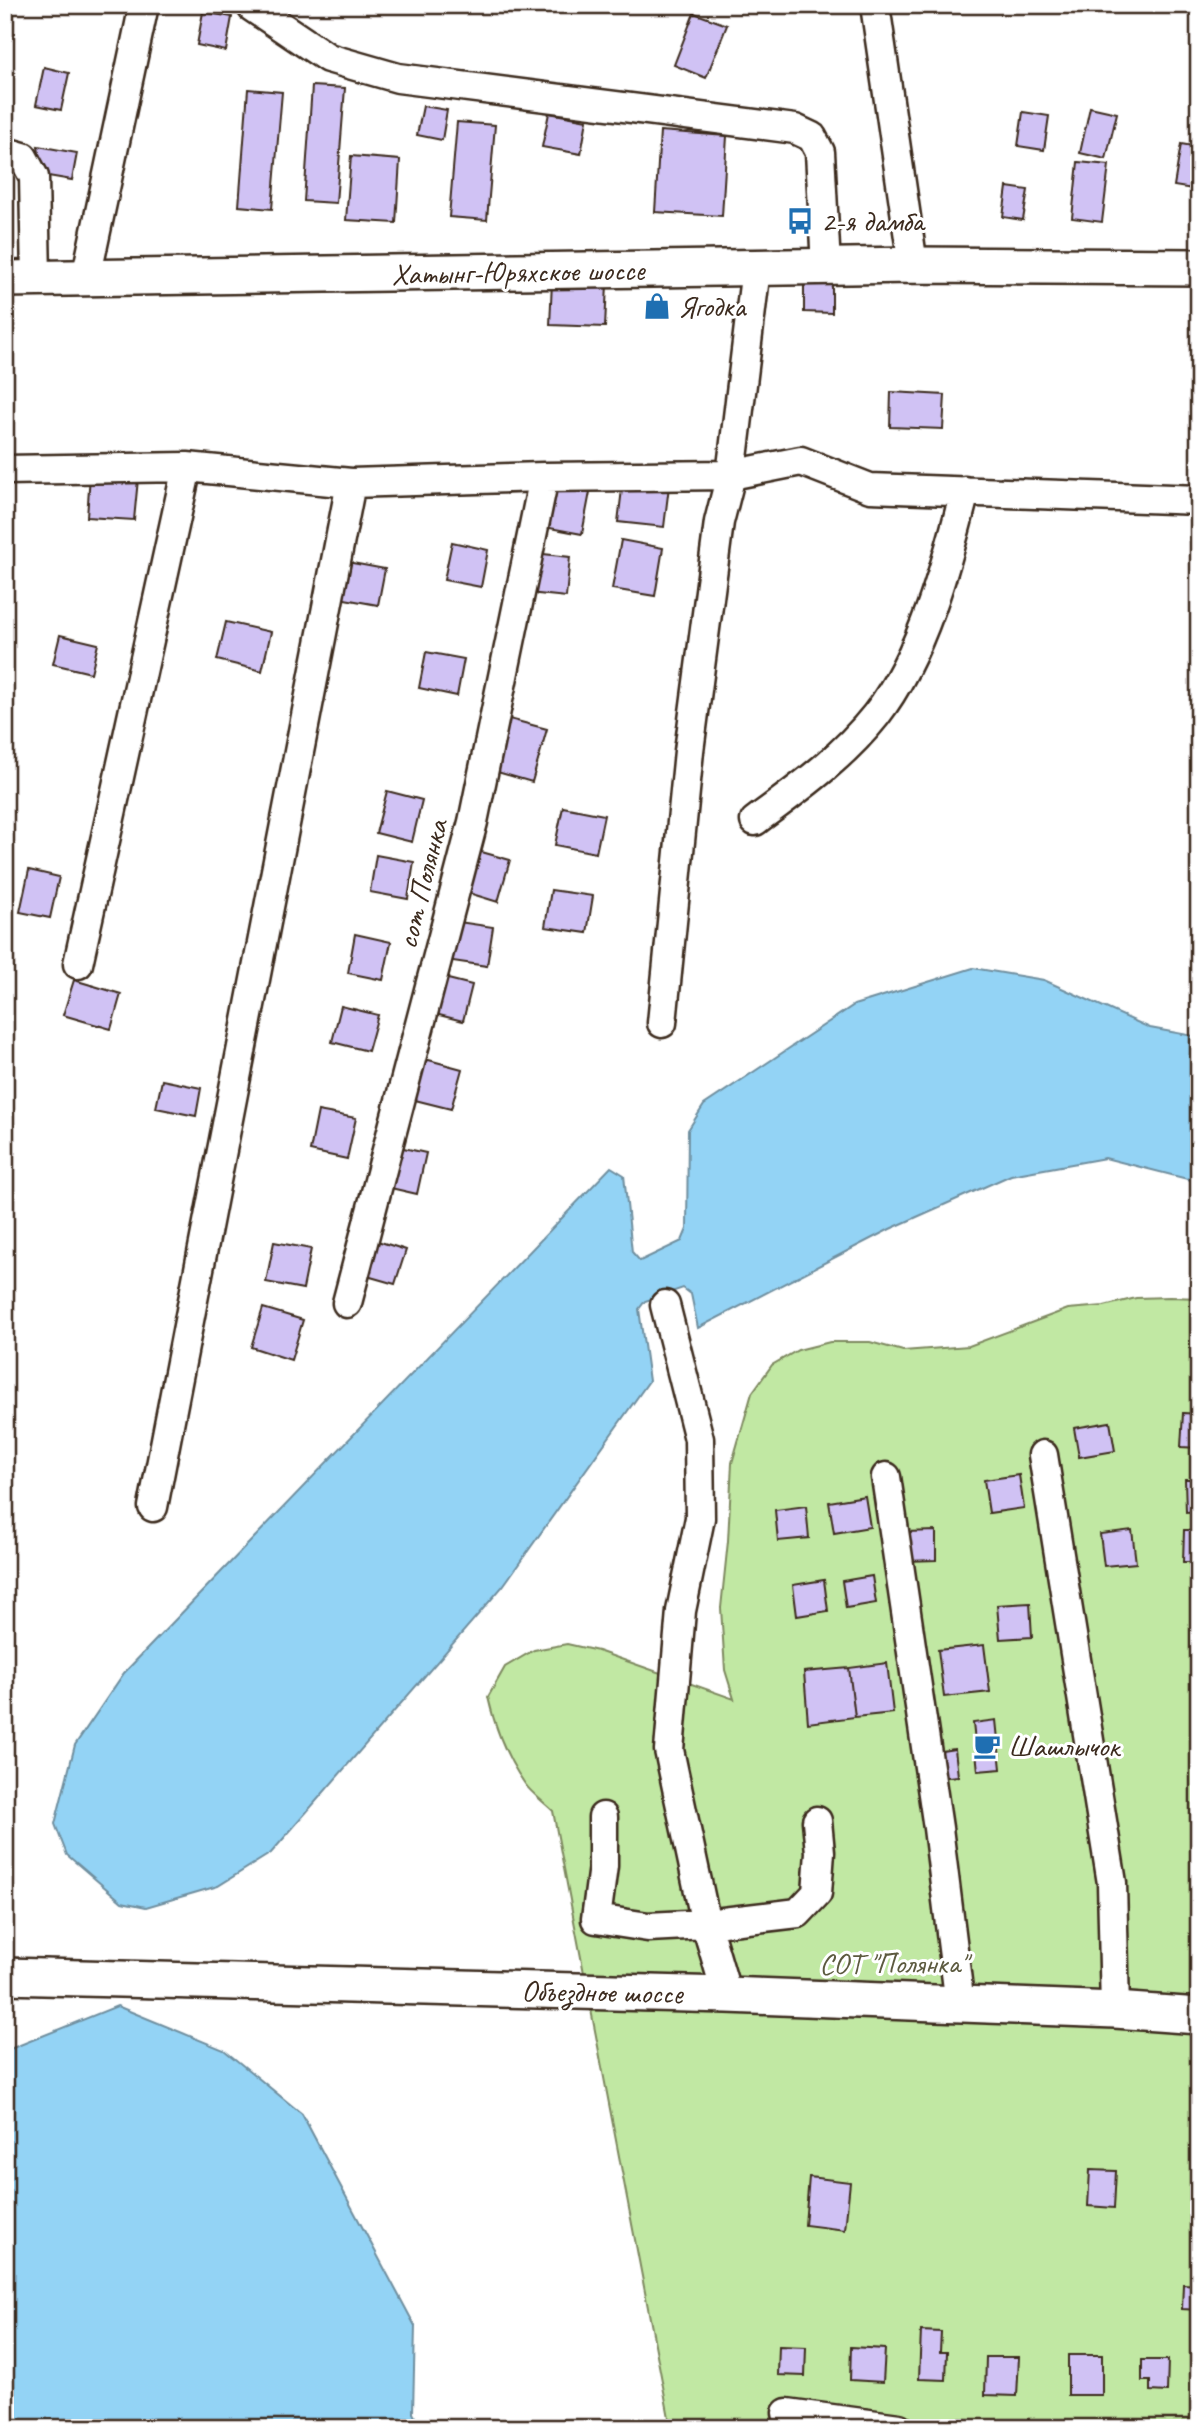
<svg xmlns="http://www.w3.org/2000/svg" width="1204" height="2433" viewBox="0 0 1204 2433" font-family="Caveat,sans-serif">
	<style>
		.green { fill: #c1e8a3; stroke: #7e8960; stroke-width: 2 }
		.water { fill: #93d3f5; stroke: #708f9f; stroke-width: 2 }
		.building { fill: #d0c2f4; stroke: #3b2a1e; stroke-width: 2 }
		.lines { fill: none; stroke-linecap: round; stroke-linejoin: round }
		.minor-casing { stroke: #3b2a1e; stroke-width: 33 }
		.major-casing { stroke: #3b2a1e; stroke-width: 40 }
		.minor { stroke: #fff; stroke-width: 28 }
		.major { stroke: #fff; stroke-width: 35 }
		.labels { text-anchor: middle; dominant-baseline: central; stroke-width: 6; stroke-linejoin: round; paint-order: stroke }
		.poi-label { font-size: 30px; fill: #3b2a1e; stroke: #fff; text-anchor: start }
		.street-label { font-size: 30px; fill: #3b2a1e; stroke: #fff }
		.park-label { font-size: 30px; fill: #5c5a3f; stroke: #fff }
	</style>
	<rect width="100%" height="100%" fill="#fff"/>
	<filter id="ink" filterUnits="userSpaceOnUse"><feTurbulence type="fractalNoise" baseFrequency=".0143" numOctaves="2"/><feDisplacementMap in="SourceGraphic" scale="14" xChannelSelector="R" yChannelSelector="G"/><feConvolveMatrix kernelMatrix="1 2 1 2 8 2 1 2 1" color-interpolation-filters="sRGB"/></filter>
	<g filter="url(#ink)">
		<path class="green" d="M 1170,1297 L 1199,1298 L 1199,2428 L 671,2428 L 553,1811 C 544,1802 532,1794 525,1784 C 506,1757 495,1728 488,1697 L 505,1667 L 534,1650 L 567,1644 L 598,1651 L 734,1699 L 725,1670 L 721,1608 L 728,1541 L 732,1463 L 752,1393 L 772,1365 L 798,1350 L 830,1342 L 870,1342 L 903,1351 L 969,1346 L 1068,1309 L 1104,1306 L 1136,1298 Z"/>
		<path class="water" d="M 973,968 L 1044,980 L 1150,1028 L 1199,1037 L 1199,1182 L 1105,1158 L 1011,1175 L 890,1229 L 698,1328 L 691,1294 L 683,1288 L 645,1301 L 639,1309 L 649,1381 L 503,1586 L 271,1853 L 218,1886 L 146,1907 L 122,1902 L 67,1855 L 55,1824 L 75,1745 L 124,1673 L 611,1167 L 624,1175 L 632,1252 L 640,1261 L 682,1241 L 687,1229 L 688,1130 L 704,1105 L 854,1005 Z
			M 117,2006 L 224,2050 L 302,2114 L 415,2326 L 413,2413 L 421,2428 L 5,2428 L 5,2051 Z"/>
		<path class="building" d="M 203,12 L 232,17 L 226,51 L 197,45 Z
			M 694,13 L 727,25 L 706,78 L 674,65 Z
			M 44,67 L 69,73 L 61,110 L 36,105 Z
			M 312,86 L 345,88 L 336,203 L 304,201 Z
			M 248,89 L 282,92 L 272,209 L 239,206 Z
			M 423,106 L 447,110 L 442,140 L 417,135 Z
			M 1090,107 L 1117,113 L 1106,159 L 1080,153 Z
			M 1023,112 L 1049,116 L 1044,150 L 1018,146 Z
			M 549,113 L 587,120 L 581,154 L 542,147 Z
			M 457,122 L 495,125 L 487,220 L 449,217 Z
			M 660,131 L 727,136 L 722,216 L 655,212 Z
			M 1181,144 L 1199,147 L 1199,190 L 1174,186 Z
			M 38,146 L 77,153 L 72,180 L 42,175 Z
			M 351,156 L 400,160 L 396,223 L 346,220 Z
			M 1078,162 L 1109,165 L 1102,222 L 1072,218 Z
			M 1007,187 L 1028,190 L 1023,220 L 1003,217 Z
			M 804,281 L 832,281 L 832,313 L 804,312 Z
			M 552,282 L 607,284 L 605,327 L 550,325 Z
			M 891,392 L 945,395 L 943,429 L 890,427 Z
			M 90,475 L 138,479 L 134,520 L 87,517 Z
			M 623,481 L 669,486 L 664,527 L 618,522 Z
			M 546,484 L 590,492 L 582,534 L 539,526 Z
			M 621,540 L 663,548 L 655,596 L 612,589 Z
			M 452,542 L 488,550 L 481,587 L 444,580 Z
			M 534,553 L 570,557 L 566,597 L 529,593 Z
			M 347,562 L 385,569 L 378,605 L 339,598 Z
			M 226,622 L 271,632 L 262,671 L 217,660 Z
			M 60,635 L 98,644 L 91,673 L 53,664 Z
			M 426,652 L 464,659 L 457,696 L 419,688 Z
			M 502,717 L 547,729 L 532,782 L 487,769 Z
			M 387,791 L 422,800 L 412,842 L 376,833 Z
			M 563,807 L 604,815 L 596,853 L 555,845 Z
			M 471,849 L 510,860 L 498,902 L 459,890 Z
			M 376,855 L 414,862 L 408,899 L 370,892 Z
			M 29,870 L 59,877 L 50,918 L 20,912 Z
			M 551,890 L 593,896 L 587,933 L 545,927 Z
			M 452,921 L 493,927 L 487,966 L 446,960 Z
			M 355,934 L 391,942 L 383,980 L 348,973 Z
			M 440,977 L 472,985 L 463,1021 L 431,1013 Z
			M 74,980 L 121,994 L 111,1029 L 63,1015 Z
			M 341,1006 L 378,1015 L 368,1051 L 332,1042 Z
			M 425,1059 L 462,1069 L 451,1109 L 415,1100 Z
			M 162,1080 L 201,1088 L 196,1116 L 156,1108 Z
			M 318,1111 L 356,1118 L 347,1159 L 310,1151 Z
			M 390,1145 L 426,1153 L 417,1194 L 382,1186 Z
			M 371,1239 L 406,1250 L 395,1284 L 360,1274 Z
			M 274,1242 L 311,1249 L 303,1289 L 266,1282 Z
			M 263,1308 L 303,1320 L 291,1360 L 251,1347 Z
			M 1183,1413 L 1199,1414 L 1199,1448 L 1181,1447 Z
			M 1110,1422 L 1115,1451 L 1079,1457 L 1074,1428 Z
			M 1019,1475 L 1024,1508 L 989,1513 L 984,1480 Z
			M 1185,1479 L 1199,1479 L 1199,1511 L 1186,1512 Z
			M 865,1496 L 870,1527 L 834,1533 L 829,1502 Z
			M 806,1506 L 809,1538 L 778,1541 L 775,1510 Z
			M 1132,1530 L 1136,1563 L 1104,1566 L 1100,1534 Z
			M 1184,1530 L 1199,1530 L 1199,1562 L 1183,1562 Z
			M 936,1531 L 936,1560 L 905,1561 L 905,1532 Z
			M 872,1576 L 876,1603 L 846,1608 L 842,1581 Z
			M 824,1580 L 828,1611 L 797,1616 L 793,1585 Z
			M 1030,1603 L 1032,1637 L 1000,1639 L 997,1605 Z
			M 984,1645 L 990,1692 L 944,1697 L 938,1650 Z
			M 887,1663 L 893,1713 L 855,1717 L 849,1668 Z
			M 849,1668 L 855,1717 L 808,1723 L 804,1672 Z
			M 996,1720 L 1001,1769 L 978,1771 L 973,1723 Z
			M 955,1749 L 958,1776 L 938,1778 L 935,1752 Z
			M 1090,2170 L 1116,2171 L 1114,2208 L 1088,2206 Z
			M 809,2177 L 850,2182 L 845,2230 L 805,2225 Z
			M 1183,2284 L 1199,2285 L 1199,2310 L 1182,2309 Z
			M 921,2331 L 941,2332 L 940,2352 L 947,2352 L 946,2380 L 919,2379 Z
			M 779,2346 L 806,2347 L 805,2376 L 778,2375 Z
			M 851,2347 L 885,2349 L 883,2382 L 850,2380 Z
			M 1068,2355 L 1102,2355 L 1102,2395 L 1068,2395 Z
			M 986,2357 L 1019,2357 L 1017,2396 L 985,2395 Z
			M 1142,2360 L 1168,2360 L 1167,2392 L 1150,2391 L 1150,2381 L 1142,2381 Z"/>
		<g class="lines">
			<defs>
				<path id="minor" d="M 875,5 L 913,265
					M 252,7 L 328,58 L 398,78 L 795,129 L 812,137 L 820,152 L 826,267
					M 5,152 L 23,157 L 34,177 L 36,279
					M 86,278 L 144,5
					M 5,470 L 187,467 L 351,483 L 544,477 L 731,475 L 801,461 L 870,488 L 1199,500
					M 755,821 C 798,789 842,758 876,715 C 922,656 947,563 965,491
					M 78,964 L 187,467
					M 662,1023 L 689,751 L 719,522 L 731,475 L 756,268
					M 347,1303 L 473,822 L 544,477
					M 665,1305 L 699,1439 L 700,1518 L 681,1611 L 669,1750 L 706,1924 L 727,1995
					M 1043,1455 L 1112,1883 L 1115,2010
					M 886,1477 L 938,1828 L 960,2005
					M 153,1507 L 351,483
					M 603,1817 L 603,1866 L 596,1919 L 648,1927 L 706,1924 L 798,1913 L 817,1893 L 820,1852 L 817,1821
					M 787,2413 L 899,2428"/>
				<path id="major" d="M 5,279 L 913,265 L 1199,267
					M 5,1976 L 727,1995 L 1115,2010 L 1199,2016"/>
			</defs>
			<use href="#minor" class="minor-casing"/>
			<use href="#major" class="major-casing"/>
			<use href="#minor" class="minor"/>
			<use href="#major" class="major"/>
		</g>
	</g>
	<defs>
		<symbol id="bus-bare" viewBox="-9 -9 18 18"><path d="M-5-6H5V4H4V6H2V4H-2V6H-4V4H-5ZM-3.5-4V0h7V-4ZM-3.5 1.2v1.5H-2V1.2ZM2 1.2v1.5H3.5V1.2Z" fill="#1f6fb2" stroke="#fff" stroke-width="2.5" paint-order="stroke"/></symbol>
		<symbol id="shop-bare" viewBox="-9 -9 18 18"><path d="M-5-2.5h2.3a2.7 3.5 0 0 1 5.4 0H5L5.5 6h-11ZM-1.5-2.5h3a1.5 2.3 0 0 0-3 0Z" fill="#1f6fb2" stroke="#fff" stroke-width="2.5" paint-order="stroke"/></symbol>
		<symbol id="cafe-bare" viewBox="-9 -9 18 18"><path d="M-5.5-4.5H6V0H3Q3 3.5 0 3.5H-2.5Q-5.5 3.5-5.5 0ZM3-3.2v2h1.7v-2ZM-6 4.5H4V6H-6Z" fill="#1f6fb2" stroke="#fff" stroke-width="2.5" paint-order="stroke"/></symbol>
	</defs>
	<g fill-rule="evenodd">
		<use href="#bus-bare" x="781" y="202" width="38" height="38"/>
		<use href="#shop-bare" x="638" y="287" width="38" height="38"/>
		<use href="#cafe-bare" x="968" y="1727" width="38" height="38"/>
	</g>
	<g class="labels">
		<g class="poi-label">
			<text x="821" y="221">2-я дамба</text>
			<text x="678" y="306">Ягодка</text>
			<text x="1008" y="1746">Шашлычок</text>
		</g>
		<g class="street-label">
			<text transform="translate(518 272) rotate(-1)">Хатынг-Юряхское шоссе</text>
			<text transform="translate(422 884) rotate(-76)">сот Полянка</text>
			<text transform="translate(602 1992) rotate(1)">Объездное шоссе</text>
		</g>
		<g class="park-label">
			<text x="893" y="1963">СОТ "Полянка"</text>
		</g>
	</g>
	<rect width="1204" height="2433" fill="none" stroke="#fff" stroke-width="28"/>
	<rect x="14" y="14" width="1176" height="2405" fill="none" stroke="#3b2a1e" stroke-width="2.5" filter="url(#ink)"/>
</svg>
